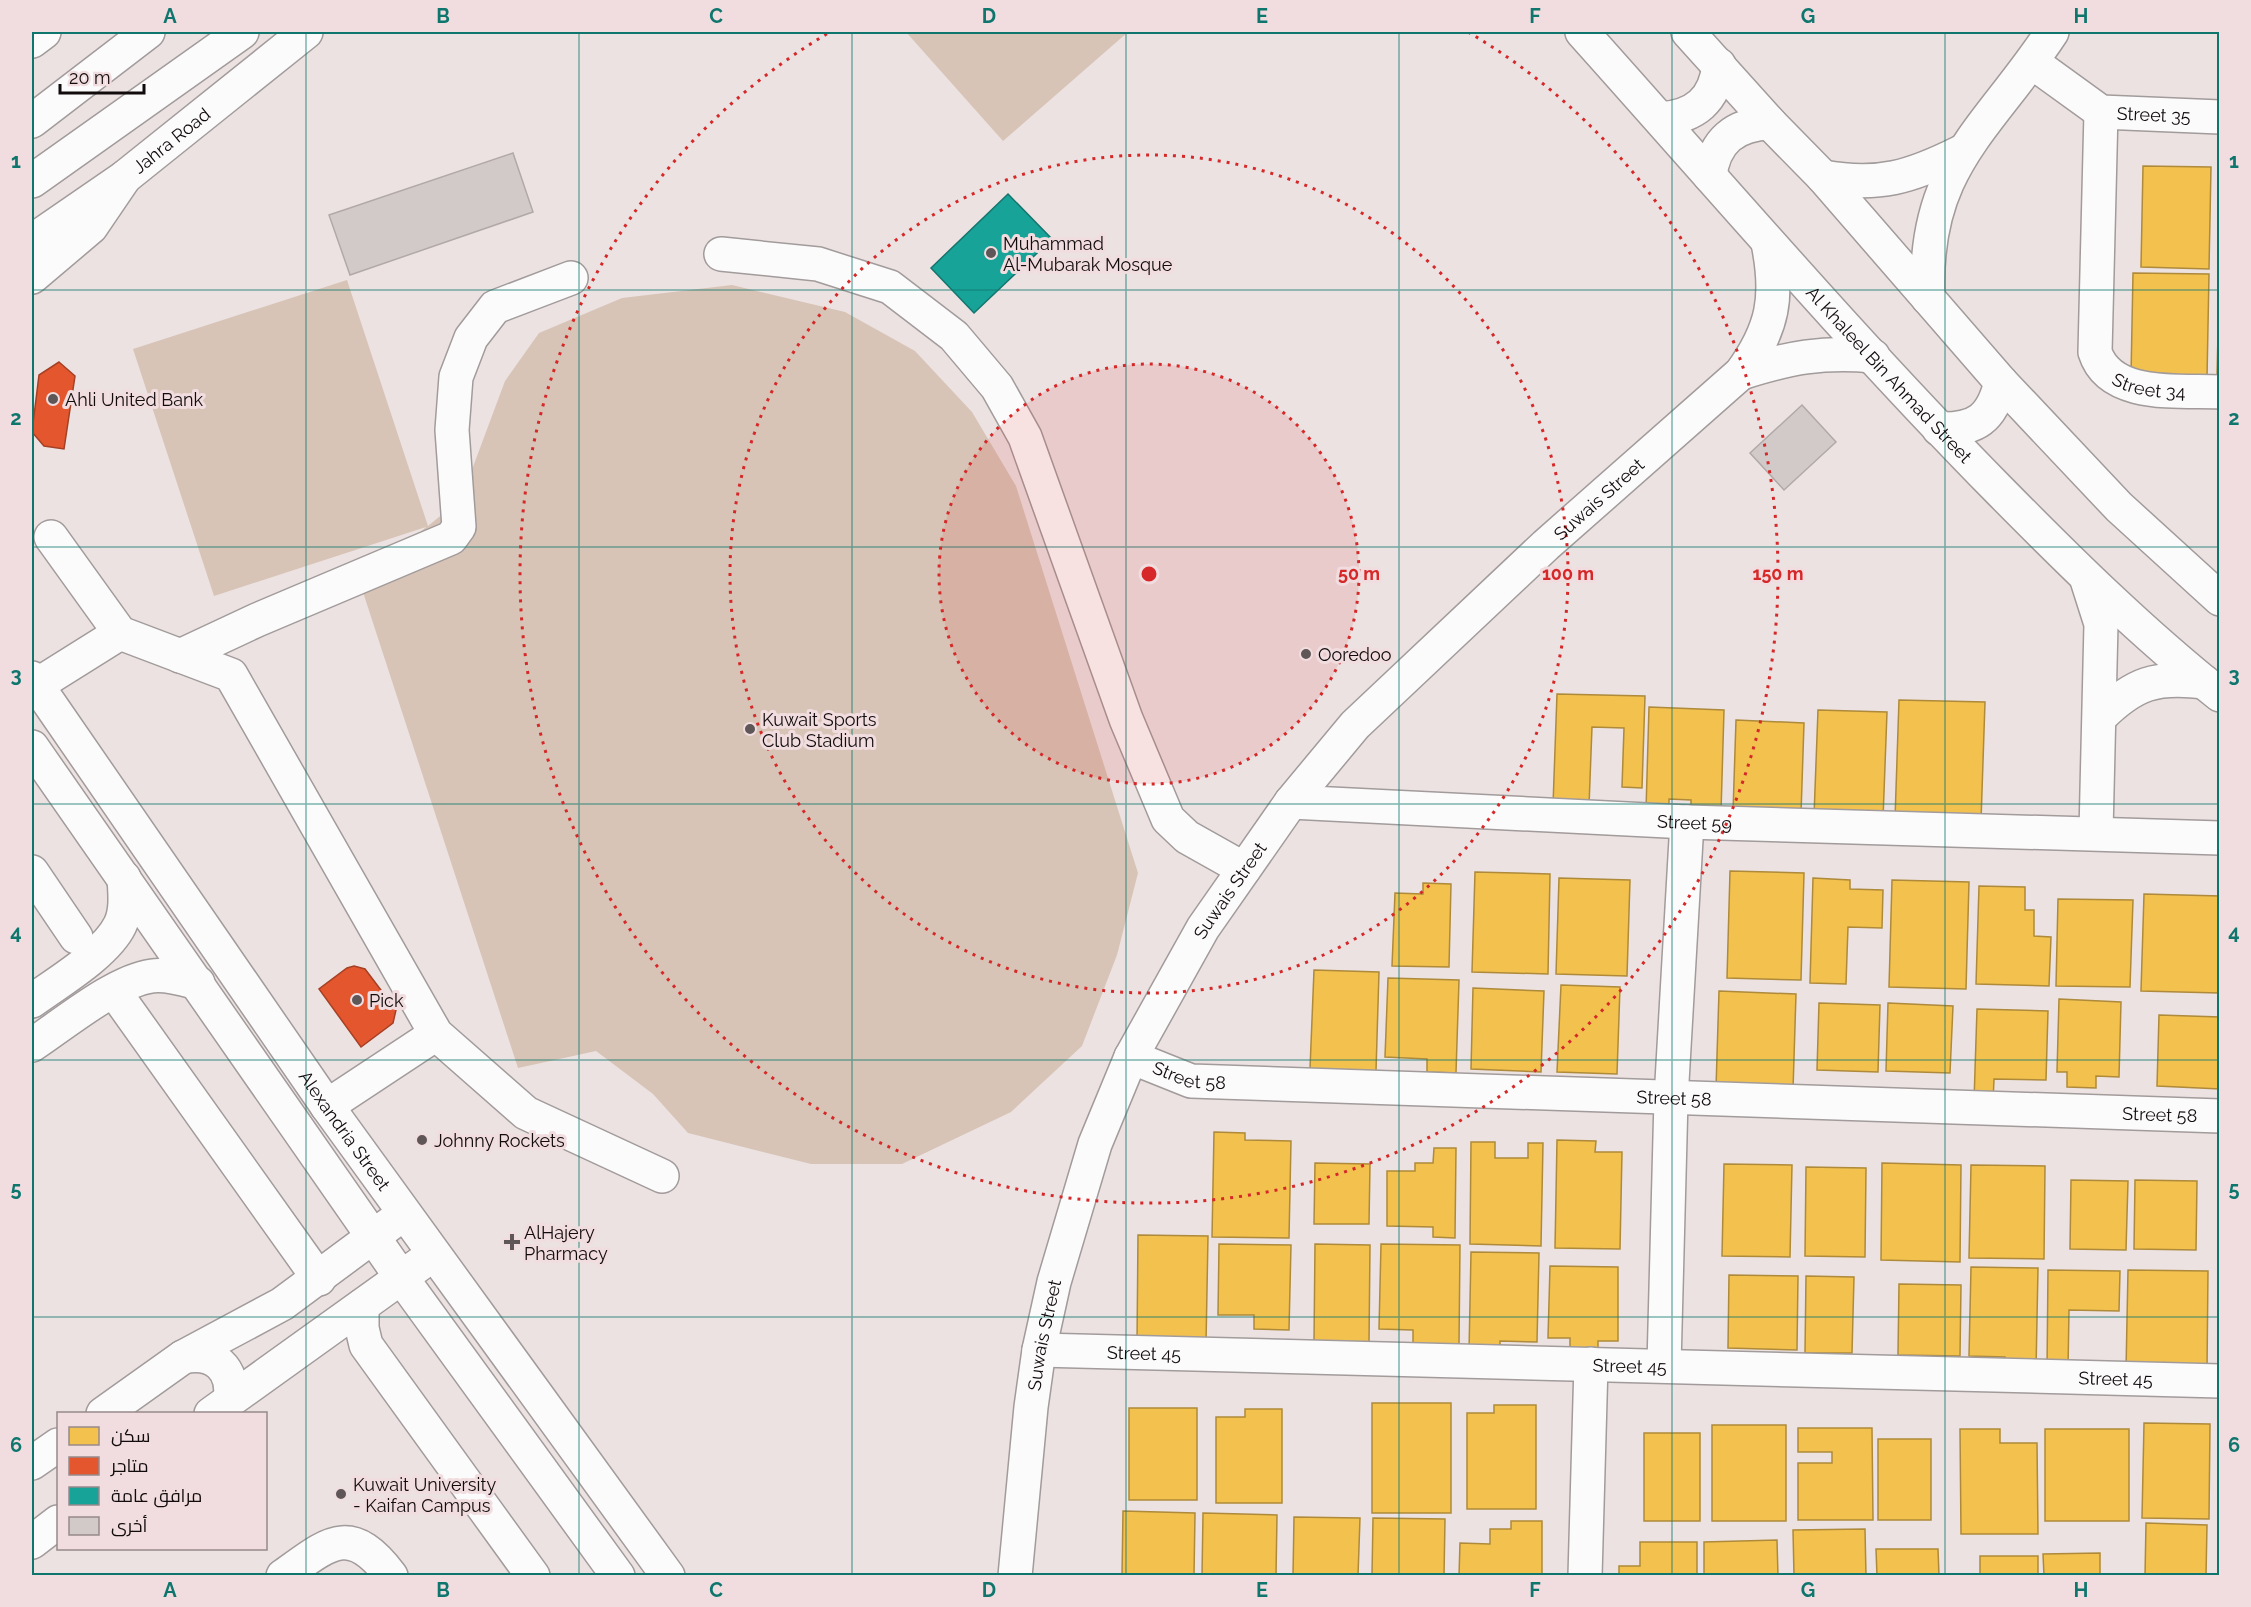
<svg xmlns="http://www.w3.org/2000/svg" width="2251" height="1607" viewBox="0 0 2251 1607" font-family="Raleway,Cairo,sans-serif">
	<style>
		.green { fill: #d7c4b6 }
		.homes { fill: #f2c14e; stroke: #ae8a3a; stroke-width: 1.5 }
		.shops { fill: #e4572e; stroke: #a54024; stroke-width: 1.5 }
		.public { fill: #17a398; stroke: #15756e; stroke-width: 1.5 }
		.building { fill: #d2cac9; stroke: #b1a9a8; stroke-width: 1.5 }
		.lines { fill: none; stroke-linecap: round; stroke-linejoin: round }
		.minor-casing { stroke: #a29b9b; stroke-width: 36 }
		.major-casing { stroke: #a29b9b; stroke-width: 36 }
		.highway-casing { stroke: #a29b9b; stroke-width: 36 }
		.minor { stroke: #fcfbfb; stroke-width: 33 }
		.major { stroke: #fcfbfb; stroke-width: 33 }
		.highway { stroke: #fcfbfb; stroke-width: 33 }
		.grid { fill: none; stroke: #0f766e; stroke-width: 1.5; stroke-opacity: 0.55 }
		.ring { fill: none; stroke: #d62828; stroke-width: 3; stroke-dasharray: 3 6 }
		.poi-dot { fill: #5e5657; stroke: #f1dddf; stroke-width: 2 }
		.labels { text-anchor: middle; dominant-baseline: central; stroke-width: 6; stroke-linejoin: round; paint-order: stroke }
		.street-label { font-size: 18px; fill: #110b0c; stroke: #f1dddf }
		.poi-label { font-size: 18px; fill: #110b0c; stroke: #f1dddf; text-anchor: start }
		.centre { fill: #d62828; stroke: #f1dddf; stroke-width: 3 }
		.ring-label { font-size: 18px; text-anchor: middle; font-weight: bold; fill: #d62828; stroke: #f1dddf; stroke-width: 6; stroke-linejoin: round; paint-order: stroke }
		.neatline { fill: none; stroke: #0f766e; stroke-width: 2 }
		.grid-label { font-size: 20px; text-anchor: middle; font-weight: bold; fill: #0f766e }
	</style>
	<rect width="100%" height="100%" fill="#ece2e2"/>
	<path class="green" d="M 906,32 L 1128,32 L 1003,141 Z
		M 347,280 L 428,526 L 461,499 L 505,381 L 539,333 L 622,298 L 732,285 L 845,312 L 915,351 L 972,412 L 1016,486 L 1138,873 L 1117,955 L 1082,1046 L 1011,1112 L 902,1164 L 811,1164 L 688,1133 L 653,1094 L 596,1051 L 518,1068 L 361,586 L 426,527 L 214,596 L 133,349 Z"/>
	<path class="homes" d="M 2143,166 L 2211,167 L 2209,269 L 2141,267 Z
		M 2133,273 L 2209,274 L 2207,378 L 2131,376 Z
		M 2218,333 L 2220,333 L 2220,378 L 2217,378 Z
		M 1557,694 L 1645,696 L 1642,788 L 1622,787 L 1624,728 L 1592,727 L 1589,806 L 1553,805 Z
		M 1899,700 L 1985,702 L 1981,821 L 1895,819 Z
		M 1649,707 L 1724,710 L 1721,812 L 1691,811 L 1691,800 L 1669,799 L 1669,810 L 1646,810 Z
		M 1818,710 L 1887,712 L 1883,819 L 1814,816 Z
		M 1736,720 L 1804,723 L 1801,814 L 1733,812 Z
		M 1730,871 L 1804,873 L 1801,980 L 1727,978 Z
		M 1475,872 L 1550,874 L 1548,974 L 1472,972 Z
		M 1559,878 L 1630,880 L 1627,976 L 1556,974 Z
		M 1813,878 L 1850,880 L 1850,889 L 1883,890 L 1882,928 L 1848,927 L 1846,984 L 1810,983 Z
		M 1892,880 L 1969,882 L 1966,989 L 1889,987 Z
		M 1423,883 L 1451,884 L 1449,967 L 1392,966 L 1395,893 L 1423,894 Z
		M 1979,886 L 2025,887 L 2025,910 L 2034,910 L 2034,936 L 2051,937 L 2049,986 L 1976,984 Z
		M 2144,894 L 2220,896 L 2219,993 L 2141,991 Z
		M 2058,899 L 2133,900 L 2130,987 L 2056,986 Z
		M 1314,970 L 1379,972 L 1376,1071 L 1310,1069 Z
		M 1388,978 L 1459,980 L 1456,1073 L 1427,1072 L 1427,1059 L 1385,1057 Z
		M 1561,985 L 1620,987 L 1617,1074 L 1557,1072 Z
		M 1473,988 L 1544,991 L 1541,1072 L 1471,1069 Z
		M 1719,991 L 1796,994 L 1793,1090 L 1716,1088 Z
		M 2059,999 L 2121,1002 L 2119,1077 L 2096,1076 L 2096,1088 L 2067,1087 L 2067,1072 L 2057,1072 Z
		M 1819,1003 L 1880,1005 L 1878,1072 L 1817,1070 Z
		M 1888,1003 L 1953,1006 L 1950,1073 L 1886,1071 Z
		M 1977,1009 L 2048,1011 L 2046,1080 L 1994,1079 L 1993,1102 L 1974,1101 Z
		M 2159,1015 L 2220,1017 L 2220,1089 L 2157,1086 Z
		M 1214,1132 L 1245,1133 L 1245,1140 L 1291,1141 L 1289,1238 L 1212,1237 Z
		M 1557,1140 L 1596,1141 L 1595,1152 L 1622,1152 L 1620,1249 L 1555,1248 Z
		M 1471,1142 L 1495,1142 L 1495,1158 L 1528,1158 L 1528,1143 L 1543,1143 L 1541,1246 L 1470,1244 Z
		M 1434,1148 L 1456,1148 L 1455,1238 L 1433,1237 L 1433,1227 L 1387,1226 L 1387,1171 L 1415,1171 L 1415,1163 L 1433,1163 Z
		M 1315,1163 L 1370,1164 L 1369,1224 L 1314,1224 Z
		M 1882,1163 L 1961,1165 L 1960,1262 L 1881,1260 Z
		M 1724,1164 L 1792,1165 L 1790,1257 L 1722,1256 Z
		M 1971,1165 L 2045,1166 L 2044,1259 L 1969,1258 Z
		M 1806,1167 L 1866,1168 L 1865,1257 L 1805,1256 Z
		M 2071,1180 L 2128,1181 L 2126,1250 L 2070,1249 Z
		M 2135,1180 L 2197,1181 L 2196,1250 L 2134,1249 Z
		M 1138,1235 L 1208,1236 L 1206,1344 L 1137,1343 Z
		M 1219,1244 L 1291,1245 L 1289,1330 L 1254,1329 L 1254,1315 L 1218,1315 Z
		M 1315,1244 L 1370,1245 L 1369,1343 L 1314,1342 Z
		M 1381,1244 L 1460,1245 L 1459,1345 L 1413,1344 L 1413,1330 L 1379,1329 Z
		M 1471,1252 L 1539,1253 L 1537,1342 L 1500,1341 L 1500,1352 L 1469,1352 Z
		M 1550,1266 L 1618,1267 L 1618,1341 L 1598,1341 L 1598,1349 L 1570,1348 L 1570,1338 L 1548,1338 Z
		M 1971,1267 L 2038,1268 L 2036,1370 L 2005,1370 L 2005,1357 L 1969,1356 Z
		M 2048,1270 L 2120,1271 L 2119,1311 L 2069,1310 L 2068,1370 L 2047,1370 Z
		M 2128,1270 L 2208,1271 L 2207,1371 L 2126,1370 Z
		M 1729,1275 L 1798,1276 L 1797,1350 L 1728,1348 Z
		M 1806,1276 L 1854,1277 L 1852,1353 L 1805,1353 Z
		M 1899,1284 L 1961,1285 L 1960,1356 L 1898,1355 Z
		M 1372,1403 L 1451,1403 L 1451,1513 L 1372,1513 Z
		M 1494,1405 L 1536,1405 L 1536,1509 L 1467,1509 L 1467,1413 L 1494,1413 Z
		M 1129,1408 L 1197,1408 L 1197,1500 L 1129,1500 Z
		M 1245,1409 L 1282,1409 L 1282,1503 L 1216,1503 L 1216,1417 L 1245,1417 Z
		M 2144,1423 L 2210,1424 L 2209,1519 L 2142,1518 Z
		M 1712,1425 L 1786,1425 L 1786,1521 L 1712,1521 Z
		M 1798,1428 L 1872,1428 L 1873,1520 L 1798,1520 L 1798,1463 L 1832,1463 L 1832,1452 L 1798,1452 Z
		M 1960,1429 L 2000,1429 L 2000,1443 L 2037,1443 L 2038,1534 L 1961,1534 Z
		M 2045,1429 L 2129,1429 L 2129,1521 L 2045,1521 Z
		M 1644,1433 L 1700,1433 L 1700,1521 L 1644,1521 Z
		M 1878,1439 L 1931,1439 L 1931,1520 L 1878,1520 Z
		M 1123,1511 L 1195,1513 L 1194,1576 L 1122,1576 Z
		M 1203,1513 L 1277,1515 L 1276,1576 L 1202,1576 Z
		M 1294,1517 L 1360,1518 L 1358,1576 L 1293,1576 Z
		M 1373,1518 L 1445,1519 L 1444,1576 L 1372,1576 Z
		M 1511,1521 L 1542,1521 L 1542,1576 L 1459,1576 L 1460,1543 L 1490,1544 L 1490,1529 L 1511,1529 Z
		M 2146,1523 L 2207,1525 L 2206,1576 L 2145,1576 Z
		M 1865,1529 L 1866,1576 L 1794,1576 L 1793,1530 Z
		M 1777,1540 L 1778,1576 L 1704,1576 L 1704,1542 Z
		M 1640,1542 L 1697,1542 L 1697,1576 L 1619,1576 L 1619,1566 L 1640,1566 Z
		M 1876,1549 L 1938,1549 L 1939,1576 L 1877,1576 Z
		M 2100,1553 L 2100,1576 L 2044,1576 L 2043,1554 Z
		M 1980,1556 L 2038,1556 L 2038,1576 L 1980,1576 Z"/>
	<path class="shops" d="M 59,362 L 75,376 L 64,449 L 44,446 L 32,432 L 39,375 Z
		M 354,966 L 365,969 L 396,1010 L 393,1023 L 361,1047 L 319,989 L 347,968 Z"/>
	<path class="public" d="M 1008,194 L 1052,239 L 974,313 L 931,268 Z"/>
	<path class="building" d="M 513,153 L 533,212 L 350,275 L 329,215 Z
		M 1802,405 L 1836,442 L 1784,490 L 1750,453 Z"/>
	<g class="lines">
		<defs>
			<g id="minor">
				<path id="s1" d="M 1582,32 C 1720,186 1854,343 1999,490 C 2070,562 2141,632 2220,695"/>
				<path d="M 1688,32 L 1770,123 L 1823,177 L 2001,382 L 2119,507 L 2220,599"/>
				<path id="s2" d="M 2032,62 L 2101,112 L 2220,117"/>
				<path id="s3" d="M 2101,112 L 2095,352 C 2110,399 2179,390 2220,392"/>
				<path d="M 1660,119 C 1695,117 1715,100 1719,65"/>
				<path d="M 1710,176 C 1714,141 1735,124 1770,123"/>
				<path d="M 1823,177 C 1879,187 1911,177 1961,152"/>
				<path d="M 721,254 L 818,264 L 890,287 L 954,336 L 997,387 L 1025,437 L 1126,719 L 1168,819 L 1187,837 L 1244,869"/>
				<path d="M 32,277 L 91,227 L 125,177"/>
				<path d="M 1928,298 C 1922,167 1987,131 2052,32"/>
				<path d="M 1741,373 C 1788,358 1823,351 1873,356"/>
				<path d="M 1939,429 C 1976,430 1992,419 2001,382"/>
				<path d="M 51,537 L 120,633 L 231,675 L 436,1034 L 526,1113 L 662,1176"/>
				<path d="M 2087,580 L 2101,624 L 2096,832"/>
				<path d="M 180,656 L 257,620 L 451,538 L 459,527 L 452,430 L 456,377 L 471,338 L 495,307 L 571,278"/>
				<path id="s4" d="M 32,678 L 327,1106 L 668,1576"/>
				<path d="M 37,685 L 120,633"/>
				<path d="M 2100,717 C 2134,683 2156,676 2204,682"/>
				<path d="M 32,747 L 401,1277 L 618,1576"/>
				<path id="s5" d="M 1291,802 L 1687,822 L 2220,838"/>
				<path d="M 32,872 L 76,937"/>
				<path d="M 114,991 L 319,1279"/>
				<path d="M 32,1001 C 58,982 106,954 120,925 C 127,911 125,893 124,878"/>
				<path d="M 32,1045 C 64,1024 115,981 152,976 C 167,974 183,979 198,983"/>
				<path id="s6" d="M 1131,1057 L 1191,1081 L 2220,1116"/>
				<path d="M 327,1106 L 436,1034"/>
				<path d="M 362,1306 L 362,1328 L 366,1345 L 533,1576"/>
				<path id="s7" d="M 1039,1350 L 2220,1381"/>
				<path d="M 183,1357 C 214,1350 235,1369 230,1400"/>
				<path d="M 1664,1365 L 1671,1099 L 1687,822"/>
				<path d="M 103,1414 L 183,1357 L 282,1304 L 390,1224"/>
				<path d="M 211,1414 L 420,1264"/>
				<path d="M 32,1463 L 58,1445"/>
				<path d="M 32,1542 L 58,1522"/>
				<path d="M 283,1576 C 328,1544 350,1521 391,1576"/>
				<path id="s8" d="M 1015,1576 L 1031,1407 L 1039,1350 L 1054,1282 L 1095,1144 L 1131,1057 L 1203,928 L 1291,802 L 1355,725 L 1546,545 L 1741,373 C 1773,329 1779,297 1768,243"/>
				<path d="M 1585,1576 L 1591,1364"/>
			</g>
			<g id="major">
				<path id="s9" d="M 32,241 L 125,177 L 306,32"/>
			</g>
			<path id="highway" d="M 32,41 L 44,32
				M 32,121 L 148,32
				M 32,181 L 242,32"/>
		</defs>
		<use href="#minor" class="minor-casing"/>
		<use href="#major" class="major-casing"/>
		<use href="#highway" class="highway-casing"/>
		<use href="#minor" class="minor"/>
		<use href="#major" class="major"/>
		<use href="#highway" class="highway"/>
	</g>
	<path class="grid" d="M 306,32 L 306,1576M 579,32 L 579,1576M 852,32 L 852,1576M 1126,32 L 1126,1576M 1399,32 L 1399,1576M 1672,32 L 1672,1576M 1945,32 L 1945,1576M 32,290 L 2220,290M 32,547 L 2220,547M 32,804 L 2220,804M 32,1060 L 2220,1060M 32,1317 L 2220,1317"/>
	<circle cx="1149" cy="574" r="210" fill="#d62828" fill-opacity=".12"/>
	<g class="ring">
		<circle cx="1149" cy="574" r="210"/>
		<circle cx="1149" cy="574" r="419"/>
		<path d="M1468 32A629 629 0 1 1 830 32"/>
	</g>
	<g class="poi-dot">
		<circle cx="991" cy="253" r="6"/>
		<circle cx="53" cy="399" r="6"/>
		<circle cx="1306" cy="654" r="6"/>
		<circle cx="750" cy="729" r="6"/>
		<circle cx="357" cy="1000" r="6"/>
		<circle cx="422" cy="1140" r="6"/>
		<path d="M509 1233h6v6h6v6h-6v6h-6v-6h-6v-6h6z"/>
		<circle cx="341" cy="1494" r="6"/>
	</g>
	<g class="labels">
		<g class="street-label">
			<text stroke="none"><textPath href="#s2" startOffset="138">Street 35</textPath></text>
			<text stroke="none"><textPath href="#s9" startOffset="172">Jahra Road</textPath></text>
			<text stroke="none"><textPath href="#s1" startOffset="460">Al Khaleel Bin Ahmad Street</textPath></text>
			<text stroke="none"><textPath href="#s3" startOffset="309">Street 34</textPath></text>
			<text stroke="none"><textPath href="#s8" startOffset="1269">Suwais Street</textPath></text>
			<text stroke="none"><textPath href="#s5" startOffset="404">Street 59</textPath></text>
			<text stroke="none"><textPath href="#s8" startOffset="729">Suwais Street</textPath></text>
			<text stroke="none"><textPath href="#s6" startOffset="62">Street 58</textPath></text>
			<text stroke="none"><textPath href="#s6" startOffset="548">Street 58</textPath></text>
			<text stroke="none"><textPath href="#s6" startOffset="1034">Street 58</textPath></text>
			<text stroke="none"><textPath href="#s4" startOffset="550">Alexandria Street</textPath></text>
			<text stroke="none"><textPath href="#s8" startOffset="243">Suwais Street</textPath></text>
			<text stroke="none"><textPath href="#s7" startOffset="105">Street 45</textPath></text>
			<text stroke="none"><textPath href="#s7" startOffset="591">Street 45</textPath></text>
			<text stroke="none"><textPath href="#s7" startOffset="1077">Street 45</textPath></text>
		</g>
		<g class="poi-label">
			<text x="1003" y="243">Muhammad<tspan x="1003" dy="21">Al-Mubarak Mosque</tspan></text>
			<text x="65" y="399">Ahli United Bank</text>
			<text x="1318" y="654">Ooredoo</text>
			<text x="762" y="719">Kuwait Sports<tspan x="762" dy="21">Club Stadium</tspan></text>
			<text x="369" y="1000">Pick</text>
			<text x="434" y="1140">Johnny Rockets</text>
			<text x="524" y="1232">AlHajery<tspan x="524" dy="21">Pharmacy</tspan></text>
			<text x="353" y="1484">Kuwait University<tspan x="353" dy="21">- Kaifan Campus</tspan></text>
		</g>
	</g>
	<circle cx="1149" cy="574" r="9" class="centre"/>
	<g class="ring-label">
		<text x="1359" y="580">50 m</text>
		<text x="1568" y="580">100 m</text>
		<text x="1778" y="580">150 m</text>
	</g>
	<rect width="2251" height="1607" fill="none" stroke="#f1dddf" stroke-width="66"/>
	<rect x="57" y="1412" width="210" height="138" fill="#f1dddf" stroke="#97898b" stroke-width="1.5"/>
	<rect x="69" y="1427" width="30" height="18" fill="#f2c14e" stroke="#97898b" stroke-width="1.5"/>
	<text x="111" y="1442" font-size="18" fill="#110b0c">سكن</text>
	<rect x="69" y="1457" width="30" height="18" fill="#e4572e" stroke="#97898b" stroke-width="1.5"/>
	<text x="111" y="1472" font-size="18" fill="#110b0c">متاجر</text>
	<rect x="69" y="1487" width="30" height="18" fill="#17a398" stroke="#97898b" stroke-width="1.5"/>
	<text x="111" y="1502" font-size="18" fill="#110b0c">مرافق عامة</text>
	<rect x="69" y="1517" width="30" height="18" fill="#d2cac9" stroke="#97898b" stroke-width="1.5"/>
	<text x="111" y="1532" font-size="18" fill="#110b0c">أخرى</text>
	<path d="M60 84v9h84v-9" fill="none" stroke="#110b0c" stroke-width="3"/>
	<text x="69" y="84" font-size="18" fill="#110b0c" stroke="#f1dddf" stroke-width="4.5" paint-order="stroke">20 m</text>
	<rect x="33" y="33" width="2185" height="1541" class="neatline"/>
	<g class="grid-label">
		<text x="170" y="23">A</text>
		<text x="443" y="23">B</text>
		<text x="716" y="23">C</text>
		<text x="989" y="23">D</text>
		<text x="1262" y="23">E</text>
		<text x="1535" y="23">F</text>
		<text x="1808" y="23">G</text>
		<text x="2081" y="23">H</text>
		<text x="16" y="168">1</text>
		<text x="2234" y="168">1</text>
		<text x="16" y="425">2</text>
		<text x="2234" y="425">2</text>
		<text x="16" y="682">3</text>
		<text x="2234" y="682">3</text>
		<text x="16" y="939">4</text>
		<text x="2234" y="939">4</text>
		<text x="16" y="1196">5</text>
		<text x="2234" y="1196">5</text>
		<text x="16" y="1452">6</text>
		<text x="2234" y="1452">6</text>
		<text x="170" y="1597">A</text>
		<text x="443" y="1597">B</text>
		<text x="716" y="1597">C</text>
		<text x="989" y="1597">D</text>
		<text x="1262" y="1597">E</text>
		<text x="1535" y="1597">F</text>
		<text x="1808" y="1597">G</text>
		<text x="2081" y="1597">H</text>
	</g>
</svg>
